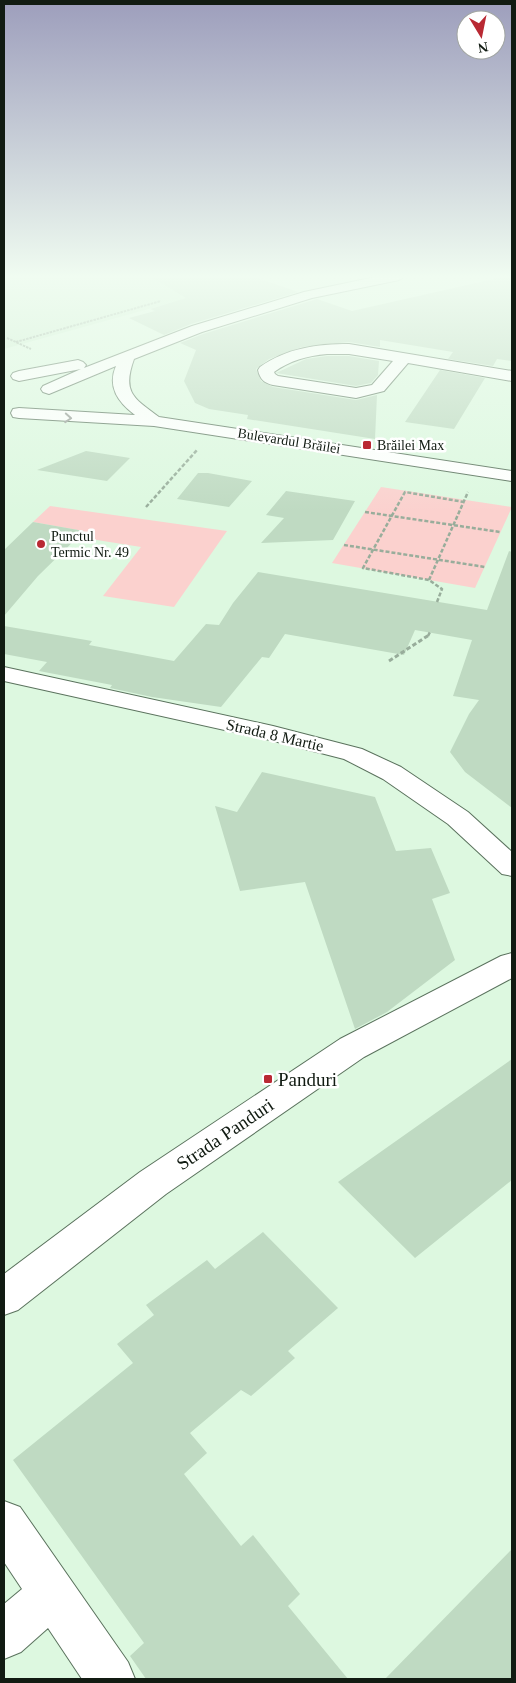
<svg xmlns="http://www.w3.org/2000/svg" width="516" height="1683" viewBox="0 0 516 1683" font-family="Georgia,serif">
	<style>
		.built { fill: #ceefd1 }
		.green { fill: #fbd1ce }
		.building { fill: #bfdac2 }
		.lines { fill: none; stroke-linecap: round; stroke-linejoin: round }
		.minor-casing { stroke: #5a725d; stroke-width: 2 }
		.major-casing { stroke: #5a725d; stroke-width: 2 }
		.path-far2 { stroke: #98ad9b; stroke-width: 2; stroke-dasharray: 2.5 1; stroke-linecap: butt }
		.path-far1 { stroke: #98ad9b; stroke-width: 2.5; stroke-dasharray: 4 2; stroke-linecap: butt }
		.path { stroke: #98ad9b; stroke-width: 3; stroke-dasharray: 4.5 2.5; stroke-linecap: butt }
		.minor { fill: #fff; fill-rule: evenodd }
		.major { fill: #fff; fill-rule: evenodd }
		.oneway { stroke: #949894 }
		.poi-dot { fill: #b92933; stroke: #fff; stroke-width: 2 }
		.labels { text-anchor: middle; dominant-baseline: central; stroke-width: 5; stroke-linejoin: round; paint-order: stroke }
		.far-street-label { font-size: 14px; fill: #111b12; stroke: #fff }
		.far-poi-label { font-size: 14px; fill: #111b12; stroke: #fff; text-anchor: start }
		.street-label { font-size: 16px; fill: #111b12; stroke: #fff }
		.near-poi-label { font-size: 19px; fill: #111b12; stroke: #fff; text-anchor: start }
		.near-street-label { font-size: 19px; fill: #111b12; stroke: #fff }
	</style>
	<rect width="100%" height="100%" fill="#ddf8e0"/>
	<path class="built" d="M 4,276 L 268,276 L 4,349 Z"/>
	<path class="green" d="M 381,487 L 512,507 L 475,588 L 332,563 Z
		M 50,506 L 227,531 L 174,607 L 103,596 L 141,547 L 78,537 L 83,531 L 33,522 Z"/>
	<path class="building" d="M 150,276 L 252,276 L 298,292 L 191,324 L 164,335 L 129,318 L 155,311 L 150,309 L 186,298 Z
		M 507,276 L 512,276 L 512,361 L 497,359 L 493,366 L 448,359 L 453,352 L 380,340 L 380,347 L 349,342 L 302,347 L 269,359 L 256,369 L 261,381 L 273,387 L 356,400 L 377,395 L 375,439 L 247,419 L 248,415 L 209,409 L 195,403 L 184,381 L 196,350 L 180,343 L 203,334 L 317,299 L 352,311 Z
		M 349,356 L 379,361 L 378,375 L 371,383 L 356,386 L 276,373 L 306,359 L 327,356 Z
		M 440,370 L 485,378 L 454,429 L 405,422 Z
		M 86,451 L 130,458 L 107,481 L 37,470 Z
		M 198,473 L 208,473 L 252,481 L 229,507 L 177,499 Z
		M 286,491 L 355,501 L 333,540 L 261,543 L 284,518 L 266,515 Z
		M 33,522 L 84,531 L 38,576 L 4,616 L 4,550 Z
		M 509,551 L 512,552 L 512,808 L 465,772 L 450,752 L 469,714 L 479,700 L 453,696 L 472,640 L 415,630 L 404,655 L 285,634 L 269,658 L 262,657 L 221,707 L 152,697 L 110,688 L 112,685 L 39,671 L 47,662 L 4,654 L 4,626 L 92,641 L 89,645 L 174,661 L 206,624 L 219,625 L 233,603 L 258,572 L 487,610 Z
		M 262,772 L 375,797 L 396,851 L 431,848 L 450,893 L 432,899 L 455,960 L 387,1012 L 355,1029 L 305,882 L 240,891 L 215,806 L 237,812 Z
		M 512,1059 L 512,1180 L 415,1258 L 338,1182 Z
		M 263,1232 L 338,1308 L 288,1351 L 295,1358 L 251,1396 L 241,1390 L 190,1433 L 207,1453 L 184,1474 L 241,1546 L 253,1535 L 300,1594 L 288,1606 L 348,1679 L 146,1679 L 130,1656 L 144,1643 L 13,1460 L 133,1363 L 117,1344 L 154,1315 L 146,1305 L 207,1260 L 215,1269 Z
		M 512,1549 L 512,1679 L 385,1679 Z"/>
	<g class="lines">
		<defs>
			<path id="minor" d="M 349,344 L 512,371 L 512,381 L 408,363 L 384,391 L 356,398 L 273,385 C 264,383 260,379 258,370 L 260,367 C 287,348 317,344 349,344 ZM 327,354 L 349,354 L 393,361 L 372,385 L 356,388 L 278,376 L 275,374 L 274,372 C 291,360 307,356 327,354 Z
				M 4,667 L 273,726 L 362,749 L 401,767 L 468,812 L 512,852 L 512,876 L 502,874 L 448,824 L 383,779 L 344,759 L 270,740 L 4,681 Z
				M 512,953 L 512,978 L 364,1057 L 166,1194 L 18,1310 L 4,1315 L 4,1274 L 140,1172 L 340,1039 L 501,956 Z
				M 4,1501 L 20,1507 L 128,1662 L 135,1679 L 82,1679 L 48,1628 L 21,1652 L 4,1659 L 4,1604 L 22,1589 L 4,1562 Z"/>
			<path id="major" d="M 380,276 L 406,276 L 399,280 L 312,298 L 202,332 L 134,359 C 122,392 133,398 159,417 L 512,471 L 512,481 L 154,426 L 19,418 L 13,417 L 11,413 L 13,409 L 19,408 L 135,415 C 118,402 107,387 116,366 L 49,394 L 43,392 L 41,389 L 43,386 L 81,369 L 19,381 L 13,379 L 11,376 L 13,373 L 19,371 L 78,360 L 83,362 L 86,365 L 84,368 L 192,326 L 304,292 Z"/>
		</defs>
		<use href="#minor" class="minor-casing"/>
		<use href="#major" class="major-casing"/>
		<path class="path-far2" d="M 7,338 L 31,349
			M 16,342 L 161,301"/>
		<path class="path-far1" d="M 146,507 L 197,450
			M 365,512 L 500,532
			M 344,545 L 485,567
			M 429,580 L 468,492
			M 437,602 L 442,589 L 429,580 L 363,568 L 405,492 L 464,502
			M 428,636 L 430,632"/>
		<path class="path" d="M 389,661 L 429,635"/>
		<use href="#minor" class="minor"/>
		<use href="#major" class="major"/>
	</g>
	<defs><path id="oneway-chevron" d="M-2-3.5L2.5 0L-2 3.5" fill="none" stroke-width="1.6" stroke-linecap="round" stroke-linejoin="round" transform="scale(1.25)"/></defs>
	<use class="oneway" href="#oneway-chevron" transform="translate(68 418) rotate(4)"/>
	<linearGradient id="sky" x2="0" y2="1"><stop stop-color="#9d9ebc"/><stop offset="0.54" stop-color="#f0fcf1"/><stop offset="1" stop-color="#f0fcf1" stop-opacity="0"/></linearGradient>
	<rect width="516" height="512" fill="url(#sky)"/>
	<g class="poi-dot">
		<rect x="362" y="440" width="10" height="10" rx="2.5"/>
		<circle cx="41" cy="544" r="5"/>
		<rect x="263" y="1074" width="10" height="10" rx="2.5"/>
	</g>
	<g class="labels">
		<g class="far-street-label">
			<text transform="translate(289 441) rotate(9)">Bulevardul Brăilei</text>
		</g>
		<g class="far-poi-label">
			<text x="377" y="445">Brăilei Max</text>
			<text x="51" y="536">Punctul<tspan x="51" dy="16">Termic Nr. 49</tspan></text>
		</g>
		<g class="street-label">
			<text transform="translate(275 735) rotate(13)">Strada 8 Martie</text>
		</g>
		<g class="near-poi-label">
			<text x="278" y="1079">Panduri</text>
		</g>
		<g class="near-street-label">
			<text transform="translate(225 1134) rotate(-34)">Strada Panduri</text>
		</g>
	</g>
	<rect width="516" height="1683" fill="none" stroke="#111b12" stroke-width="10"/>
	<g transform="translate(481 35) rotate(170)"><circle r="24" fill="#ffffff" stroke="#a0a4a0"/>
	<path d="M0-4L9 19L0 12L-9 19Z" fill="#b92933"/>
	<text y="-8" font-size="14" font-weight="bold" text-anchor="middle" fill="#111b12">N</text>
	</g>
</svg>
